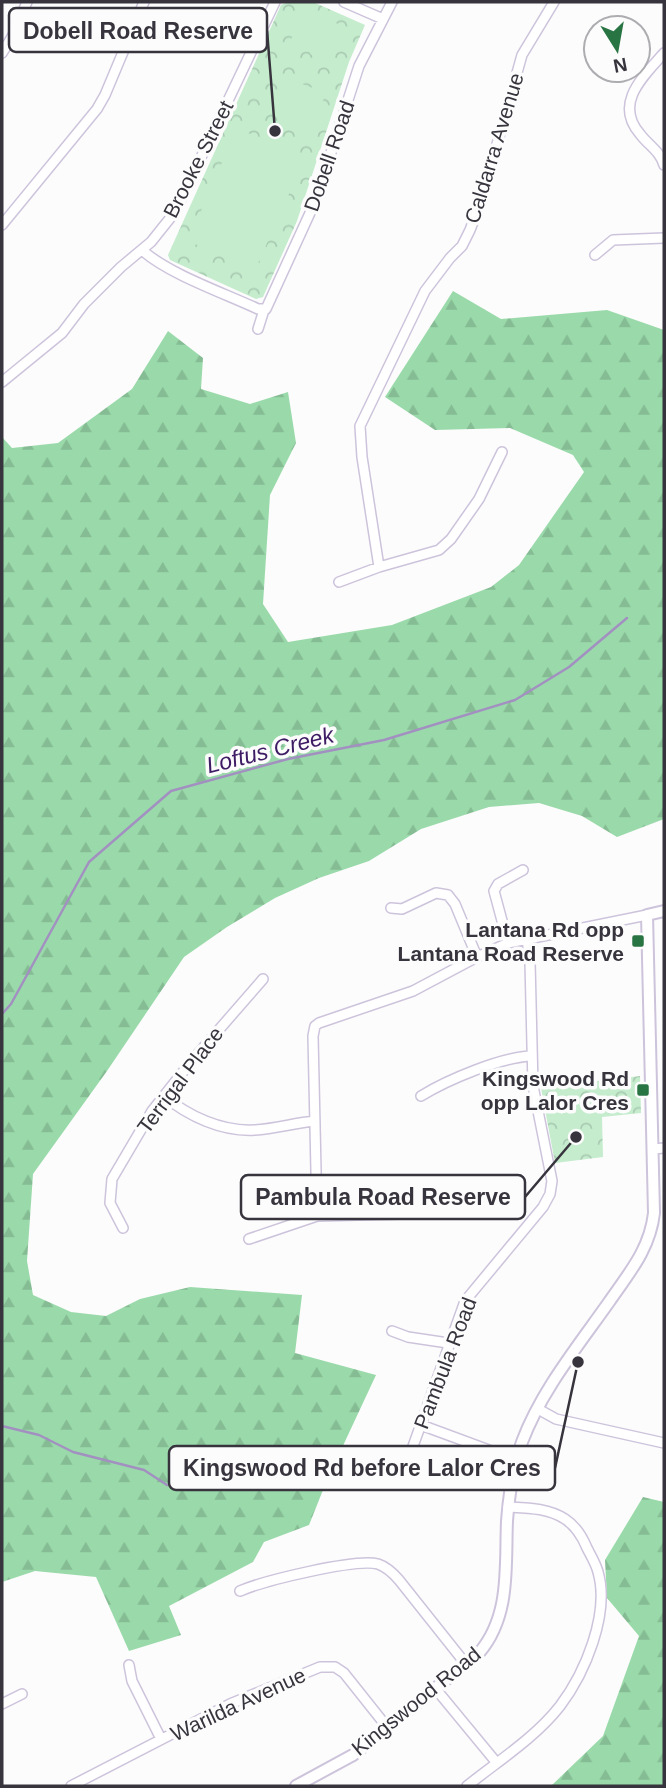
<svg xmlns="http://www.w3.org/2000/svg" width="666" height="1788" viewBox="0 0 666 1788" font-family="Helvetica,sans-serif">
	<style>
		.forest { fill: url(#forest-firs) }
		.park { fill: url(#park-crowns) }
		.garden { fill: #c4eccd }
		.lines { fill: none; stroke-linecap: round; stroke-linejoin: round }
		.stream { stroke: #a290c1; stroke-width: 2.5 }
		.minor-casing { stroke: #cdc4dc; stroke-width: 12 }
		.tertiary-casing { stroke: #cdc4dc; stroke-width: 14 }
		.minor { stroke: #fff; stroke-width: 9 }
		.tertiary { stroke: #fff; stroke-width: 10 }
		.poi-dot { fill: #287443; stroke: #fcfcfc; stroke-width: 2.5 }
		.labels { text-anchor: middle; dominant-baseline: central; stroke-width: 7; stroke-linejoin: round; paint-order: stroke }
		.street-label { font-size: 21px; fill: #37343d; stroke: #fcfcfc }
		.poi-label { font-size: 21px; font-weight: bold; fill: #37343d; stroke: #fcfcfc; text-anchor: end }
		.water-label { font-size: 23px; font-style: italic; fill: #3e1c65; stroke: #fcfcfc }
		.leader { fill: none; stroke: #37343d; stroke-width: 2.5 }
		.callout-dot { fill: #37343d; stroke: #fcfcfc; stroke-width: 2.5 }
		.callout { fill: #fcfcfc; stroke: #37343d; stroke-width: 2.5 }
		.callout-label { font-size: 23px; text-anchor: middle; font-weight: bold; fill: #37343d }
	</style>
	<defs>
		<pattern id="forest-firs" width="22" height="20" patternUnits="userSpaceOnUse" patternTransform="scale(1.75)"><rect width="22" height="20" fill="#9adaaa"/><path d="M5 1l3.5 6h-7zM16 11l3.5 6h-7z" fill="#85bc93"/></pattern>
		<pattern id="park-crowns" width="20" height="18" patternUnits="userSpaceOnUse" patternTransform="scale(1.75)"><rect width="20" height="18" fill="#c4eccd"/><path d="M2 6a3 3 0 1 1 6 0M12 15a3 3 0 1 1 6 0" fill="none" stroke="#a9cbb1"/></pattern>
	</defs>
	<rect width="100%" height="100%" fill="#fcfcfc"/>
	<path class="forest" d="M 453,291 L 501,319 L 607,310 L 664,330 L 664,819 L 617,837 L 582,816 L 539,803 L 489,807 L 421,829 L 369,861 L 319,878 L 275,898 L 227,927 L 184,957 L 107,1071 L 33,1174 L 27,1261 L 33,1295 L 71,1312 L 106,1316 L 140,1299 L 190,1287 L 302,1295 L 295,1353 L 376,1375 L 327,1480 L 309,1525 L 264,1542 L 253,1562 L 169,1606 L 181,1635 L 129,1651 L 96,1577 L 35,1571 L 2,1582 L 2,437 L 12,448 L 58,443 L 132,389 L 168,331 L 203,358 L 201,389 L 250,404 L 288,392 L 296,443 L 270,495 L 263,604 L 288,642 L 392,625 L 491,587 L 519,565 L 584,472 L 573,455 L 510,428 L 435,430 L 385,397 Z
		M 643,1497 L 664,1502 L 664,1786 L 551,1786 L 603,1736 L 639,1636 L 607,1598 L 605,1560 Z"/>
	<path class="park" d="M 288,2 L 313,2 L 365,25 L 349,62 L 297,221 L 263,297 L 256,299 L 170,260 L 168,255 L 281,5 Z
		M 640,1076 L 641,1113 L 602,1117 L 603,1157 L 555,1163 L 541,1088 Z"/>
	<path class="garden" d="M 304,10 L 322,18 L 307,52 L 289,44 Z
		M 324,18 L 343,26 L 329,61 L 310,54 Z
		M 289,79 L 326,93 L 313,126 L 276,112 Z
		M 237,128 L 305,158 L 255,270 L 188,241 Z"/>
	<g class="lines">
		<path class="stream" d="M 2,1014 L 11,1004 L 89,862 L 171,791 L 288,759 L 384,740 L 515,700 L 569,667 L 627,618
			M 2,1426 L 39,1435 L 73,1452 L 144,1470 L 167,1485"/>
		<defs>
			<path id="minor" d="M 344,2 L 383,19
				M 2,53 L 12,37 L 27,2
				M 664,53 C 644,76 613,103 640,134 C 648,145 660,151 664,165
				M 2,225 L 97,109 L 105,95 L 144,2
				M 143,251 C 171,275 224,293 258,309 L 266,309 L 315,202 L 359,66 L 392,2
				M 595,255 L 613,240 L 664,238
				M 258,329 L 264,310
				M 2,382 L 62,333 L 84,304 L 121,267 L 151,242 L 175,212 L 275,2
				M 379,567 L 362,457 L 360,426 L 425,291 L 450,258 L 462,246 L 470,230 L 481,201 L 522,55 L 554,2
				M 339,582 L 379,567 L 439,550 L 451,539 L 479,499 L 502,452
				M 391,908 L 402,909 L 436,893 L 448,895 L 455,904 L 477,957
				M 508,943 L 494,891 L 498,884 L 523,870
				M 164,1096 C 188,1116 222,1132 255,1130 C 275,1129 294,1123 315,1121
				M 421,1096 C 447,1080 501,1057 532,1056
				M 653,1149 L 664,1148
				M 317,1216 L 400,1214 L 411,1205 L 428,1186
				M 123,1228 L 110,1203 L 112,1179 L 152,1111 L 190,1063 L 263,979
				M 249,1239 L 317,1216 L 313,1036 L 315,1026 L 319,1023 L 413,991 L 477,957 L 508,943 L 647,915
				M 392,1331 L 408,1337 L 448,1343
				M 538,1409 L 556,1419 L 664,1443
				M 421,1425 L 516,1460
				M 402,1477 L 465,1301 L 543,1207 L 550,1194 L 552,1181 L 533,1086 L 530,962 L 527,939
				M 240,1591 C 263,1581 356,1558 378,1564 C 387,1567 393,1573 399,1580 L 465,1663
				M 129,1665 L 132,1681 L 161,1739
				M 435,1688 L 496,1762
				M 2,1704 L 22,1694
				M 71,1786 L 230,1704 L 320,1667 L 335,1667 L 344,1673 L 387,1727
				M 467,1786 C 498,1761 535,1738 560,1706 C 585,1673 610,1614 598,1572 C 596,1564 591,1556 587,1548 C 582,1536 576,1526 565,1519 C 548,1508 528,1508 508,1507"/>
			<path id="tertiary" d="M 296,1786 L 353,1755 L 479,1653 C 511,1616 505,1566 507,1521 C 509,1494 513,1467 522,1442 C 541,1391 578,1346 609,1302 C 629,1273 650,1249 654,1213 L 647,915 L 664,911"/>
		</defs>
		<use href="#minor" class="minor-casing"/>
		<use href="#tertiary" class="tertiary-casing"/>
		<use href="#minor" class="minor"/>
		<use href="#tertiary" class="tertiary"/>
	</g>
	<g class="poi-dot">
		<rect x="631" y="934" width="14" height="14" rx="3.5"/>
		<rect x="636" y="1083" width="14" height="14" rx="3.5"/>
	</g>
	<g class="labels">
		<g class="street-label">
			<text transform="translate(494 148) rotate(-73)">Caldarra Avenue</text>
			<text transform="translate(329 156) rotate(-71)">Dobell Road</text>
			<text transform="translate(198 159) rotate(-63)">Brooke Street</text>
			<text transform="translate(180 1080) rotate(-53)">Terrigal Place</text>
			<text transform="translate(445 1363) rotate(-69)">Pambula Road</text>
			<text transform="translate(416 1701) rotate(-39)">Kingswood Road</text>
			<text transform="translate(238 1704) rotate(-25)">Warilda Avenue</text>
		</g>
		<g class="poi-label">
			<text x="624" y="929">Lantana Rd opp<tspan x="624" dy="24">Lantana Road Reserve</tspan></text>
			<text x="629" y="1078">Kingswood Rd<tspan x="629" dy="24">opp Lalor Cres</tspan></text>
		</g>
		<g class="water-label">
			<text transform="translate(270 750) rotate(-14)">Loftus Creek</text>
		</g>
	</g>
	<path class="leader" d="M275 131L267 30M576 1137L525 1197M578 1362L555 1468"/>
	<g class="callout-dot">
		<circle cx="275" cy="131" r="7"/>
		<circle cx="576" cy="1137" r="7"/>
		<circle cx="578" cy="1362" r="7"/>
	</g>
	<g class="callout">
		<rect x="9" y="8" width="258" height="44" rx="7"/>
		<rect x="241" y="1175" width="284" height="44" rx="7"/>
		<rect x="169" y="1446" width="386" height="44" rx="7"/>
	</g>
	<g class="callout-label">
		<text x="138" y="39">Dobell Road Reserve</text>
		<text x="383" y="1205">Pambula Road Reserve</text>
		<text x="362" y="1476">Kingswood Rd before Lalor Cres</text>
	</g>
	<rect width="666" height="1788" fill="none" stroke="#37343d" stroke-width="7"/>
	<g transform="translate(617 49) rotate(169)"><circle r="33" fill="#fcfcfc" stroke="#adacb0" stroke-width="2"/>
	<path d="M0-5L12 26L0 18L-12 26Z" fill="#287443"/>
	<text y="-10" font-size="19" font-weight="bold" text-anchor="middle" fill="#37343d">N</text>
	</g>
</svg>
